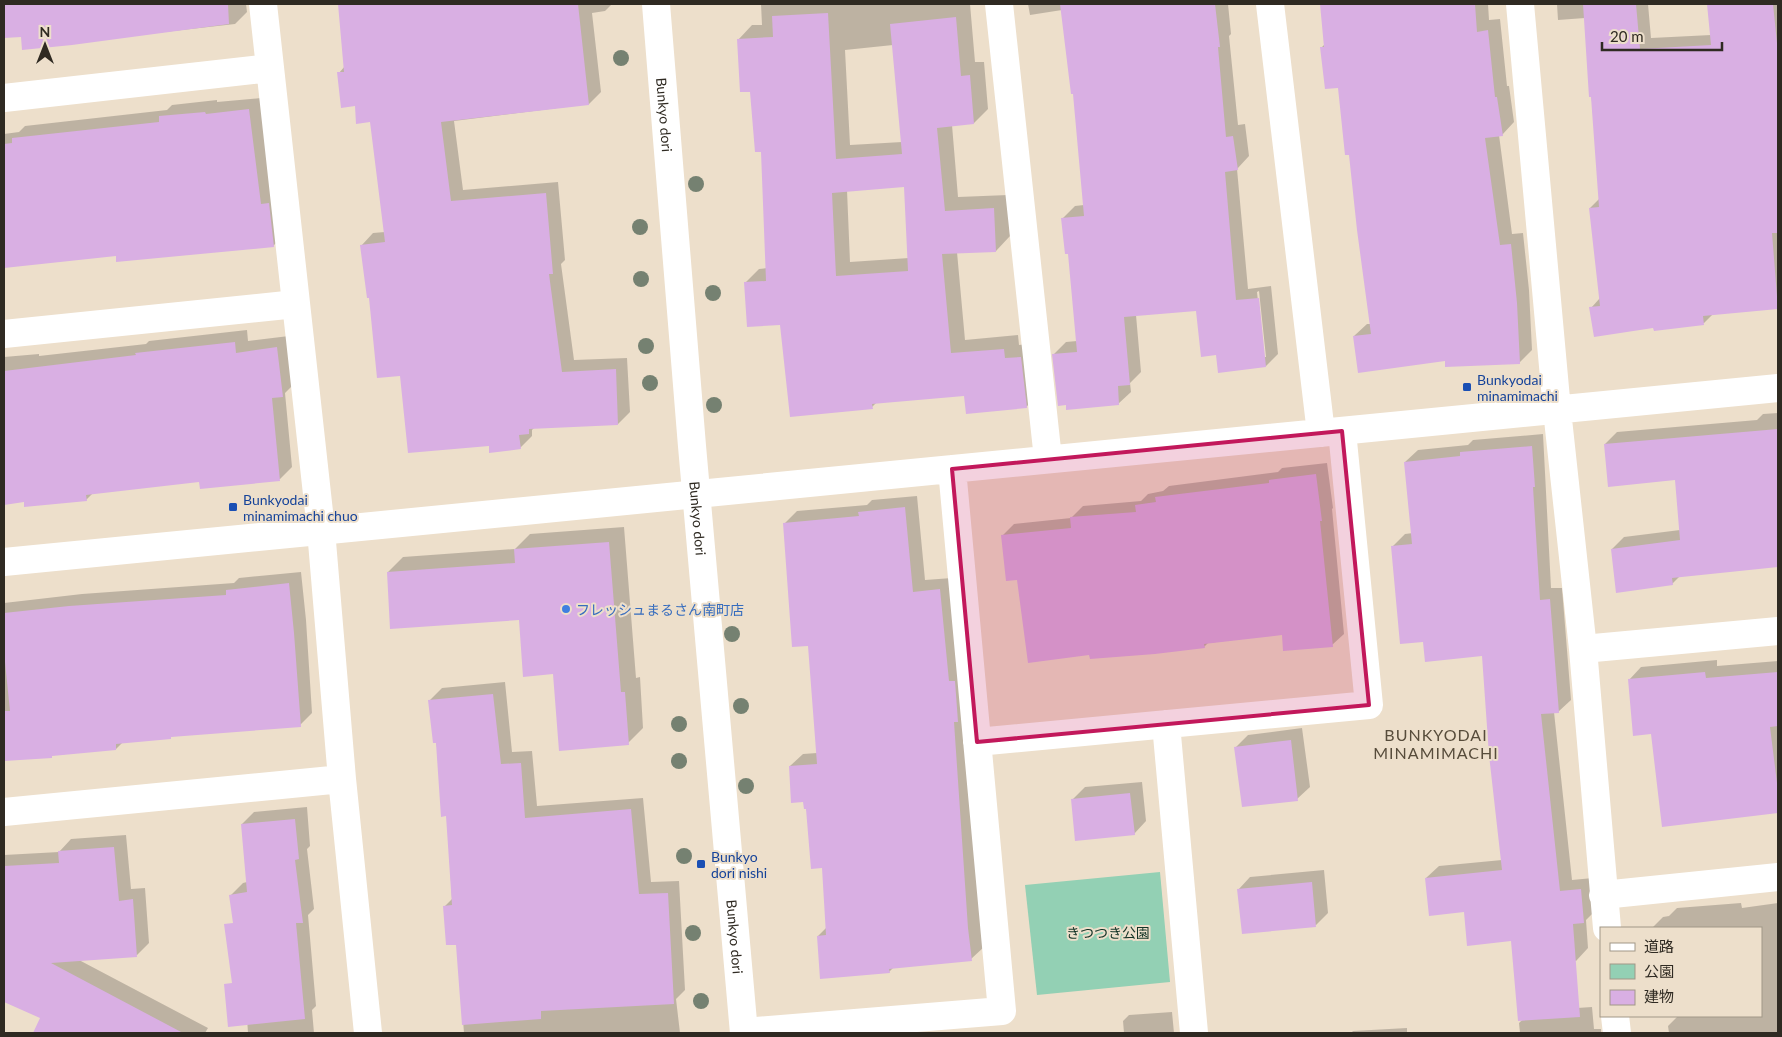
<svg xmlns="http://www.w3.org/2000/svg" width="1782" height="1037" viewBox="0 0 1782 1037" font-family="Lato,'Noto Sans JP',sans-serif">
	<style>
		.green { fill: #93d0b4 }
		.shadow { fill: #0003; fill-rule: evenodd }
		.building { fill: #d9afe3; fill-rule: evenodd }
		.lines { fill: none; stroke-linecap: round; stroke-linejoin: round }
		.minor { stroke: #fff; stroke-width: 28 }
		.tertiary { stroke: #fff; stroke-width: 28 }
		.tree { fill: #758171 }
		.marked { fill: #c2185b; fill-opacity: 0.2; stroke: #c2185b; stroke-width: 4; stroke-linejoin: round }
		.transit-dot { fill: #1a4fb4; stroke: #eddfcb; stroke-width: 2 }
		.shop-dot { fill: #3f7fe0; stroke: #eddfcb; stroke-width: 2 }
		.labels { text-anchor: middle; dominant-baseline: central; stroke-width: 4; stroke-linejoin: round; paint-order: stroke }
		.street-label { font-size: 14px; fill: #2f2a22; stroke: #eddfcb }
		.transit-label { font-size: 14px; fill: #164399; stroke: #eddfcb; text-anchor: start }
		.shop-label { font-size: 14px; fill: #366cbe; stroke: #eddfcb; text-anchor: start }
		.park-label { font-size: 14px; fill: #133427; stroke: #eddfcb }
		.quarter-label { font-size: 16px; letter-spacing: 1px; fill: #574c3b; stroke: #eddfcb }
	</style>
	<rect width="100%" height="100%" fill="#eddfcb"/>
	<path class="green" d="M 1160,872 L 1170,982 L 1037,995 L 1025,885 Z"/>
	<path class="shadow" d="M 4,4 L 246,4 L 247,12 L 235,24 L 23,48 L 22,35 L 4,37 Z
		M 339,4 L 612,4 L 605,11 L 592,13 L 601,92 L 589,104 L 454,121 L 463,190 L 558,182 L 565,260 L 561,264 L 574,360 L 627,358 L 630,412 L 618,424 L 534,428 L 532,430 L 532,436 L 520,448 L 490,444 L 402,374 L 370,296 L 361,246 L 373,233 L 385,232 L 371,121 L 356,105 L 339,73 L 345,66 Z
		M 761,4 L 970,4 L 975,62 L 984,62 L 988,109 L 974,123 L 952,125 L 958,197 L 1008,195 L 1010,236 L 996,251 L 957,252 L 965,340 L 1018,335 L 1019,345 L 1035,343 L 1041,393 L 1026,407 L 965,394 L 877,402 L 872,407 L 781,324 L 745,283 L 759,269 L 767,268 L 762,151 L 751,90 L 738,40 L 752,25 L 762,25 ZM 893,45 L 902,142 L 850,145 L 845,50 ZM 905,186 L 909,258 L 850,262 L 847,190 Z
		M 1028,4 L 1228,4 L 1231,34 L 1229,36 L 1238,125 L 1245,124 L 1249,156 L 1237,169 L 1248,289 L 1271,286 L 1278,354 L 1266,366 L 1217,353 L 1197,310 L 1136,315 L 1141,372 L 1130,383 L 1131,392 L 1118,404 L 1054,354 L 1066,342 L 1077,341 L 1070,253 L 1063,218 L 1075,206 L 1084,205 L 1074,92 L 1062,10 L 1030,15 ZM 1259,291 L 1266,357 L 1264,357 L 1257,292 Z
		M 1321,4 L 1488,4 L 1489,20 L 1500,19 L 1507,86 L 1509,86 L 1514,122 L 1502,135 L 1499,135 L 1512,234 L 1523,233 L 1529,290 L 1532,350 L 1519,363 L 1354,336 L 1367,324 L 1371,324 L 1350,153 L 1339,86 L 1321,48 L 1325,44 Z
		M 1557,4 L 1648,4 L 1651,38 L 1711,35 L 1708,4 L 1778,4 L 1778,307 L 1713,314 L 1704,323 L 1655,327 L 1591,308 L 1600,298 L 1590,208 L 1600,198 L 1585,18 L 1558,20 Z
		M 261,98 L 285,234 L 273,246 L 117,254 L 4,266 L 4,134 L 19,132 L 25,126 L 167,110 L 172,105 L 217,100 L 217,102 Z
		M 247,330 L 248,341 L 289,336 L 295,383 L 285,393 L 292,467 L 280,479 L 200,481 L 93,493 L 86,500 L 25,501 L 4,503 L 4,357 L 39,354 L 39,356 L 146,344 L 149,341 Z
		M 1778,413 L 1778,566 L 1680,576 L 1672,584 L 1612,549 L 1624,537 L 1680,530 L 1676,479 L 1605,444 L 1617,432 L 1757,420 L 1763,414 Z
		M 1543,434 L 1551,588 L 1562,588 L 1571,700 L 1558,712 L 1554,712 L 1572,880 L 1593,878 L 1596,910 L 1586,920 L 1588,948 L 1576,961 L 1513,940 L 1465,911 L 1426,878 L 1439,866 L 1502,860 L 1483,654 L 1424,640 L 1393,546 L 1405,534 L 1413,533 L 1405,462 L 1418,450 L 1468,445 L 1473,440 Z
		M 1327,463 L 1333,508 L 1332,509 L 1344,634 L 1332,645 L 1283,634 L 1208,643 L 1204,647 L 1090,654 L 1018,579 L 1002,536 L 1014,524 L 1071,518 L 1083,506 L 1141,501 L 1148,494 L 1163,491 L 1169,486 L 1278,472 L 1282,468 Z
		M 917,496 L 925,580 L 952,578 L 984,947 L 971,959 L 894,967 L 889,972 L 818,936 L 827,927 L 823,867 L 804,801 L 790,766 L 803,754 L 817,753 L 810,645 L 784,524 L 797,511 L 867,505 L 872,500 Z
		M 624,527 L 636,678 L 640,677 L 643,728 L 628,743 L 554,673 L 520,619 L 388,572 L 403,557 L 515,549 L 530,534 Z
		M 301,572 L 306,620 L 312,713 L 300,725 L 226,730 L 123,742 L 116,749 L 5,760 L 4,603 L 82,594 L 234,583 L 239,578 Z
		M 1717,660 L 1717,666 L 1778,661 L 1778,812 L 1663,826 L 1652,733 L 1629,680 L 1641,667 Z
		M 505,682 L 512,752 L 532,751 L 537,806 L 643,798 L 651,882 L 679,881 L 685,990 L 676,999 L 680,1033 L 464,1033 L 457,943 L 445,906 L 452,899 L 447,815 L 430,700 L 442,688 Z
		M 1302,728 L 1310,787 L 1297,799 L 1236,747 L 1248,735 Z
		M 1142,782 L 1146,821 L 1134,834 L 1072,800 L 1085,787 Z
		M 307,807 L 310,846 L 307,849 L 314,909 L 308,915 L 316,1006 L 312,1010 L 314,1033 L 248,1033 L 243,956 L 231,895 L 243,883 L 247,882 L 242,824 L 254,812 Z
		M 126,835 L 131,889 L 145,888 L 149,943 L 137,955 L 79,960 L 208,1028 L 205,1033 L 34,1033 L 42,1018 L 4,1001 L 4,903 L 8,893 L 4,893 L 4,855 L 59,852 L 71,839 Z
		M 1324,870 L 1328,913 L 1316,925 L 1243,933 L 1238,890 L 1250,877 Z
		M 1741,903 L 1742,908 L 1778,903 L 1778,1033 L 1669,1033 L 1668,1026 L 1678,1016 L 1761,1016 L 1761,928 L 1652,928 L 1663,917 L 1669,916 L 1677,908 Z
		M 1592,1007 L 1594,1029 L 1601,1029 L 1601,1033 L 1520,1033 L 1519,1023 L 1532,1011 Z
		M 1172,1012 L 1174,1033 L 1124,1033 L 1123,1021 L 1129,1015 Z
		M 1407,1028 L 1407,1033 L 1351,1033 L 1353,1031 Z"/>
	<path class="building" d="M 4,4 L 228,4 L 229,24 L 72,45 L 22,50 L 21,37 L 4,38 Z
		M 338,4 L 578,4 L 589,105 L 441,122 L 451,201 L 546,193 L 553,274 L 549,274 L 562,372 L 616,369 L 618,425 L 529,429 L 529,434 L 519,435 L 521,449 L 489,453 L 489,446 L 408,453 L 400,376 L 377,378 L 369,298 L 367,298 L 360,245 L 385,242 L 370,122 L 356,124 L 355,106 L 341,108 L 337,72 L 344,72 Z
		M 1060,4 L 1215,4 L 1220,47 L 1218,47 L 1226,137 L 1233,136 L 1238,170 L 1225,172 L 1236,300 L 1259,298 L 1266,367 L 1218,373 L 1216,355 L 1201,357 L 1196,311 L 1124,317 L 1130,385 L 1118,386 L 1119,405 L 1066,410 L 1066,405 L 1058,406 L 1052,354 L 1077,352 L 1068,254 L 1065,254 L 1061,218 L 1084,216 L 1073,94 L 1071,94 Z
		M 1320,4 L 1475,4 L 1477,32 L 1488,30 L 1495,97 L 1497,97 L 1503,136 L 1485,138 L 1500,245 L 1511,244 L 1517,303 L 1520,364 L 1445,367 L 1445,361 L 1358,373 L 1353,336 L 1371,334 L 1357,230 L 1349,155 L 1345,155 L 1338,88 L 1325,89 L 1320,47 L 1324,47 Z
		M 1583,4 L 1636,4 L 1640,49 L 1711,45 L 1707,4 L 1773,4 L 1778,53 L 1778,233 L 1772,233 L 1778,309 L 1703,316 L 1704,325 L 1654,331 L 1653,328 L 1594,337 L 1589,307 L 1600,306 L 1589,208 L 1599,207 L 1591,97 L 1589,97 Z
		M 828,13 L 836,159 L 902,154 L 890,24 L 956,17 L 961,76 L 970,75 L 974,124 L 937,128 L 945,211 L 994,208 L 996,252 L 942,254 L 951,353 L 1004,349 L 1005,358 L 1021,357 L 1027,408 L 966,414 L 964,396 L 872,404 L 873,409 L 790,417 L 780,325 L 747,327 L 744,282 L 766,281 L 761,152 L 755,152 L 750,92 L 740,92 L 737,39 L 773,37 L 772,16 ZM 904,187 L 908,271 L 836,276 L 832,193 Z
		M 249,109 L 261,204 L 269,203 L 274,247 L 116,262 L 116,256 L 4,268 L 4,144 L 12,143 L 12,138 L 159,122 L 159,116 L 205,112 L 206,114 Z
		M 235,342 L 236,353 L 277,347 L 283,397 L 272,398 L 280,481 L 200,489 L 199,482 L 86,495 L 87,501 L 24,507 L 24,502 L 4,505 L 4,371 L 136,355 L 135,353 Z
		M 1778,429 L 1778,567 L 1672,578 L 1673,585 L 1616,593 L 1611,549 L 1680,540 L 1675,480 L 1608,487 L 1604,444 Z
		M 1532,446 L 1535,487 L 1533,487 L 1540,600 L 1550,599 L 1559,713 L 1541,714 L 1560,891 L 1581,889 L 1584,923 L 1573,924 L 1580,1017 L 1518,1021 L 1511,941 L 1467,946 L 1464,912 L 1429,916 L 1425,878 L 1502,870 L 1489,755 L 1482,656 L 1425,662 L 1423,642 L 1400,644 L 1391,546 L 1412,544 L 1404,462 L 1460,456 L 1460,452 Z
		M 1316,474 L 1322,521 L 1320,521 L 1333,647 L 1283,651 L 1282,635 L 1204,644 L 1205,648 L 1155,654 L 1090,659 L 1089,655 L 1028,663 L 1017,580 L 1006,581 L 1001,535 L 1071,528 L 1070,517 L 1136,512 L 1135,505 L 1156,502 L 1155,497 L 1269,483 L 1269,480 Z
		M 905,507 L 913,592 L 940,589 L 949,681 L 955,681 L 958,722 L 954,722 L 968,928 L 972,961 L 889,969 L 890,973 L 820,979 L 817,936 L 826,935 L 822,868 L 811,869 L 806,809 L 804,809 L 803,802 L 791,803 L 789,766 L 817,764 L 808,646 L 792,647 L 783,523 L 859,516 L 858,512 Z
		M 609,542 L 621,692 L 625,692 L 629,745 L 559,751 L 553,674 L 523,677 L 519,620 L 390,629 L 387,572 L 515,563 L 514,549 Z
		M 289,583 L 294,633 L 301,727 L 171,737 L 171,739 L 116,744 L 116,750 L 52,756 L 52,758 L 4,761 L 4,711 L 10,711 L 4,652 L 4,613 L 69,606 L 226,595 L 226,590 Z
		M 1705,672 L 1706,678 L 1778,672 L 1778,726 L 1770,727 L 1778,791 L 1778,813 L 1662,827 L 1651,734 L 1633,736 L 1628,679 Z
		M 493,694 L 501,764 L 521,763 L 525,818 L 631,809 L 639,894 L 668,893 L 674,1004 L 541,1011 L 541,1019 L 462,1025 L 456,945 L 446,945 L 443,906 L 452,905 L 446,816 L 441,817 L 436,743 L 433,743 L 428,700 Z
		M 1291,740 L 1298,801 L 1242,807 L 1234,747 Z
		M 1130,793 L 1135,835 L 1075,841 L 1071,799 Z
		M 295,819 L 299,859 L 295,860 L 303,923 L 296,923 L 305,1019 L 228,1027 L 224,984 L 232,983 L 224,924 L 233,923 L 229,895 L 247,892 L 241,824 Z
		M 114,847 L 119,901 L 133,899 L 137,957 L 51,963 L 183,1033 L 33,1033 L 40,1018 L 4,1002 L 4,866 L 59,863 L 58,851 Z
		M 1312,882 L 1316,927 L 1242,934 L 1237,889 Z"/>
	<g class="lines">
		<path class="minor" d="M 263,4 L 321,530 L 342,779 L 368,1033
			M 999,4 L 1048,459
			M 1270,4 L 1321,433
			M 1520,4 L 1557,410 L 1583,649 L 1607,928
			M 4,98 L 270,68
			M 4,334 L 296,304
			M 4,562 L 1778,388
			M 1583,649 L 1778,631
			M 1166,724 L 1194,1033
			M 977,742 L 1369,705 L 1342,431
			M 4,812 L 342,779
			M 1603,895 L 1778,877
			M 1615,1016 L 1617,1033
			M 744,1032 L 1002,1011 L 952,469"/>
		<path class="tertiary" id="s1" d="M 656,4 L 692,446 L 744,1033"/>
	</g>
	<g class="tree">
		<circle cx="621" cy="58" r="8"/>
		<circle cx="696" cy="184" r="8"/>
		<circle cx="640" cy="227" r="8"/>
		<circle cx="641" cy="279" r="8"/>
		<circle cx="713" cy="293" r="8"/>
		<circle cx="646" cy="346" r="8"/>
		<circle cx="650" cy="383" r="8"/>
		<circle cx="714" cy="405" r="8"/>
		<circle cx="732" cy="634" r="8"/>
		<circle cx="741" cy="706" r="8"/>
		<circle cx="679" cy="724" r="8"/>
		<circle cx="679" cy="761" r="8"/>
		<circle cx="746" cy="786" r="8"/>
		<circle cx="684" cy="856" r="8"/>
		<circle cx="693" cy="933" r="8"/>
		<circle cx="701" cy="1001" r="8"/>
	</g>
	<path class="marked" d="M 1342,431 L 1369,705 L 977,742 L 952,469 Z"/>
	<g class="transit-dot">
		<rect x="1462" y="382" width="10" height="10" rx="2.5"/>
		<rect x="228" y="502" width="10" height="10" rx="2.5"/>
		<rect x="696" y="859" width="10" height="10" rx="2.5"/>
	</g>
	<circle class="shop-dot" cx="566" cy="609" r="5"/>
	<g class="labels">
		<g class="street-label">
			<text stroke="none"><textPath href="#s1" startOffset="111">Bunkyo dori</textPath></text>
			<text stroke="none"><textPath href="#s1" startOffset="516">Bunkyo dori</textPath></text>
			<text stroke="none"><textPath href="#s1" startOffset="936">Bunkyo dori</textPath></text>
		</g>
		<g class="transit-label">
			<text x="1477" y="379">Bunkyodai<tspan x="1477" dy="16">minamimachi</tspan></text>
			<text x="243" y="499">Bunkyodai<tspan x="243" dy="16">minamimachi chuo</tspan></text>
			<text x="711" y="856">Bunkyo<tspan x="711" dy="16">dori nishi</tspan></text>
		</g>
		<g class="shop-label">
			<text x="576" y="609">フレッシュまるさん南町店</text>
		</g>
		<g class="park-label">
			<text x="1108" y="932">きつつき公園</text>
		</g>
		<g class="quarter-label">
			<text x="1436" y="734">BUNKYODAI<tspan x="1436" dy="18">MINAMIMACHI</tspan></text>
		</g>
	</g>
	<rect width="1782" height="1037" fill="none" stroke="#2f2a22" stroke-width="10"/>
	<rect x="1600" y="927" width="162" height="90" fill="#eddfcb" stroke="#a19787"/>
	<rect x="1610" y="943" width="25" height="8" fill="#ffffff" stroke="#a19787"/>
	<text x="1644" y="952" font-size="15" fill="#2f2a22">道路</text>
	<rect x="1610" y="964" width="25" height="15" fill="#93d0b4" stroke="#a19787"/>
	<text x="1644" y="977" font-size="15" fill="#2f2a22">公園</text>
	<rect x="1610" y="990" width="25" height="15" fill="#d9afe3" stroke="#a19787"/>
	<text x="1644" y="1002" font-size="15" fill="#2f2a22">建物</text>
	<g transform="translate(45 45)" stroke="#eddfcb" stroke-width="4" paint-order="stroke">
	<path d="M0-4L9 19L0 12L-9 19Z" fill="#2f2a22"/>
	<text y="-8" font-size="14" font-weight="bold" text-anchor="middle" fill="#2f2a22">N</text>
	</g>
	<path d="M1602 42v8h120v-8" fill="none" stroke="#2f2a22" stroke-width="2.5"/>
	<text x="1610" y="42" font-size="15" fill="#2f2a22" stroke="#eddfcb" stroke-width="4" paint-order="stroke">20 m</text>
</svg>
